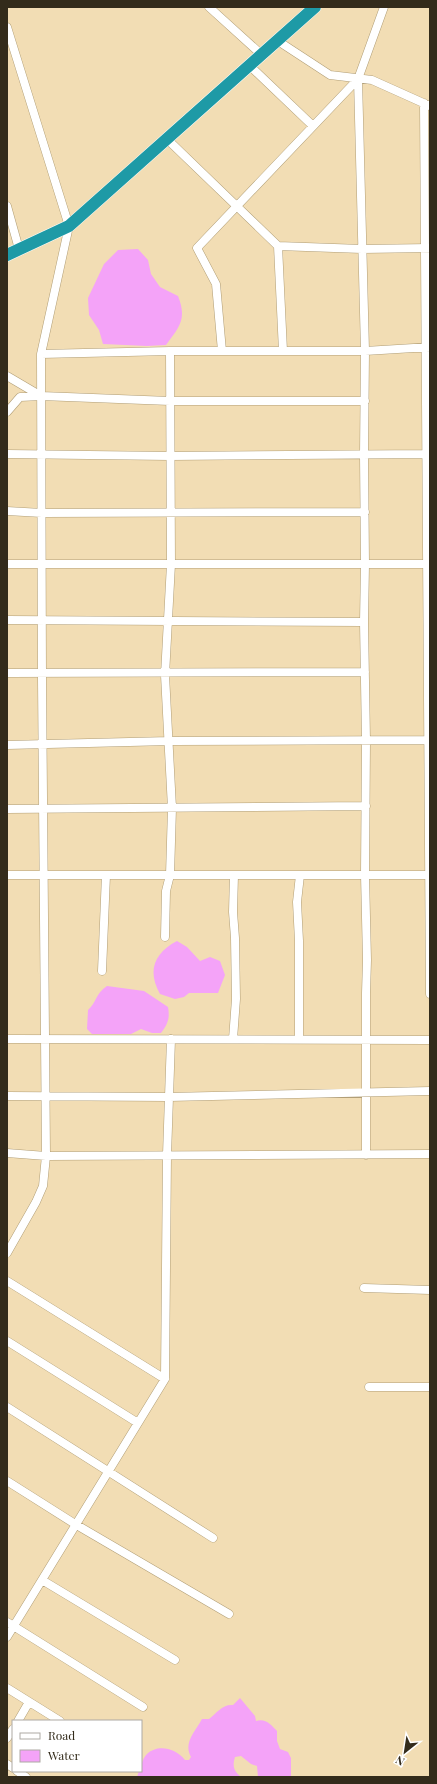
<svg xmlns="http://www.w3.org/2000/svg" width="437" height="1784" viewBox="0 0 437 1784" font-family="'Playfair Display',serif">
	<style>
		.water { fill: #f4a3f8 }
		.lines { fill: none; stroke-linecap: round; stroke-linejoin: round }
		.minor-casing { stroke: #b19e76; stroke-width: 9 }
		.highway-casing { stroke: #fff; stroke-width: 13 }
		.minor { stroke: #fff; stroke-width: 8 }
		.highway { stroke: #1e9aa6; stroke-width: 12 }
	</style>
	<rect width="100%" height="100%" fill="#f2ddb4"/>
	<path class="water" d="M 138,249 L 148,260 L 151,274 L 160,287 L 178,296 C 187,319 180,326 166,345 L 147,346 L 103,344 L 99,330 L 89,315 L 88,298 L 104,264 L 118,250 Z
		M 177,941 L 187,947 L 200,961 L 210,957 L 220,961 L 225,975 L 218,993 L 189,993 L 184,997 L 175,999 L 160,994 C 147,971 154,953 177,941 Z
		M 107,986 L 144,991 L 168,1007 C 170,1018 168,1024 161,1033 L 152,1033 L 141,1029 L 131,1034 L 92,1034 L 87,1029 L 88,1010 C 97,1002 95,994 107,986 Z
		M 240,1698 L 255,1716 L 256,1721 C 266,1718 271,1725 277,1731 L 277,1741 L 280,1749 L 288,1752 L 291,1758 L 291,1777 L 258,1777 L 257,1766 L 251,1764 L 241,1756 L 235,1757 C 232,1767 234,1771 241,1777 L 137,1777 L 139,1771 L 141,1771 C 141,1744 171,1742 185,1760 L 189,1760 L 191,1757 C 183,1743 195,1732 202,1719 L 209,1719 C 217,1713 222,1704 233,1705 Z"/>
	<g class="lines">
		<defs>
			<path id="minor" d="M 209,7 L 262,55
				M 7,27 L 69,226 L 41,354 L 42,679 L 46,1156 L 43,1186 L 36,1202 L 7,1253
				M 278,41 L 330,75 L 372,80 L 430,106
				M 250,66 L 313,126
				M 424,103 L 430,994
				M 167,139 L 278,246 L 362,249 L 430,248
				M 7,206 L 19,249
				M 278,246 L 283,351
				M 222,351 L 216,284 L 197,248 L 358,79
				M 41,354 L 170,351 L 365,351 L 430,347
				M 7,376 L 41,396
				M 7,412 L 20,397 L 41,396 L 170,401 L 365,401
				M 7,454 L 170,456 L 430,454
				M 7,511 L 42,513 L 365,512
				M 7,564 L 430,564
				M 7,620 L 364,622
				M 7,673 L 365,672
				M 7,745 L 170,741 L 430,740
				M 7,809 L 366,806
				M 7,875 L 430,875
				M 165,937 L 166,891 L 170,875 L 172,808 L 165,675 L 171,564 L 170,351
				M 102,971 L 106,875
				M 7,1039 L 430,1040
				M 233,1039 L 236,999 L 235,938 L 233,912 L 234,875
				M 299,1039 L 299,941 L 297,902 L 300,875
				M 7,1096 L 169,1097 L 430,1091
				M 7,1153 L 46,1156 L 430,1154
				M 366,1155 L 366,993 L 367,960 L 365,875 L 366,741 L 364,622 L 365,564 L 364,455 L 365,351 L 358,79 L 384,7
				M 7,1281 L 165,1379
				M 364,1288 L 430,1290
				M 7,1341 L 138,1423
				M 369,1387 L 430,1387
				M 7,1407 L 213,1538
				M 7,1481 L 75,1524 L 229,1614
				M 42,1580 L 175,1660
				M 7,1622 L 143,1707
				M 7,1637 L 165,1379 L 167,1155 L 171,1039
				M 7,1688 L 60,1721
				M 18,1721 L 29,1702
				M 7,1738 L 13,1729
				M 7,1764 L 13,1768
				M 17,1771 L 26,1777"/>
			<path id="highway" d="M 7,255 L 69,226 L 315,7"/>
		</defs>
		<use href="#minor" class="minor-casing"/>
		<use href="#highway" class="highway-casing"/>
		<use href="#minor" class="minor"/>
		<use href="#highway" class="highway"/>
	</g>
	<rect width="437" height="1784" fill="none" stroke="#332b1b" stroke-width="16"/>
	<rect x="12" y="1720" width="130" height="52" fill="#ffffff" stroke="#adaaa4"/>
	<rect x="20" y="1733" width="20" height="6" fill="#ffffff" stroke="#adaaa4"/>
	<text x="48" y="1740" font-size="12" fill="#332b1b">Road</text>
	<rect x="20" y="1750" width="20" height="12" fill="#f4a3f8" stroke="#adaaa4"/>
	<text x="48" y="1760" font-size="12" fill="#332b1b">Water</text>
	<g transform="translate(405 1752) rotate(210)" stroke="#ffffff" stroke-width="3" paint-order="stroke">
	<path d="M0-3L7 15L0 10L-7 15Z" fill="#332b1b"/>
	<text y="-6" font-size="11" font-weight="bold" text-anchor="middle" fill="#332b1b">N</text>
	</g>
</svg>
